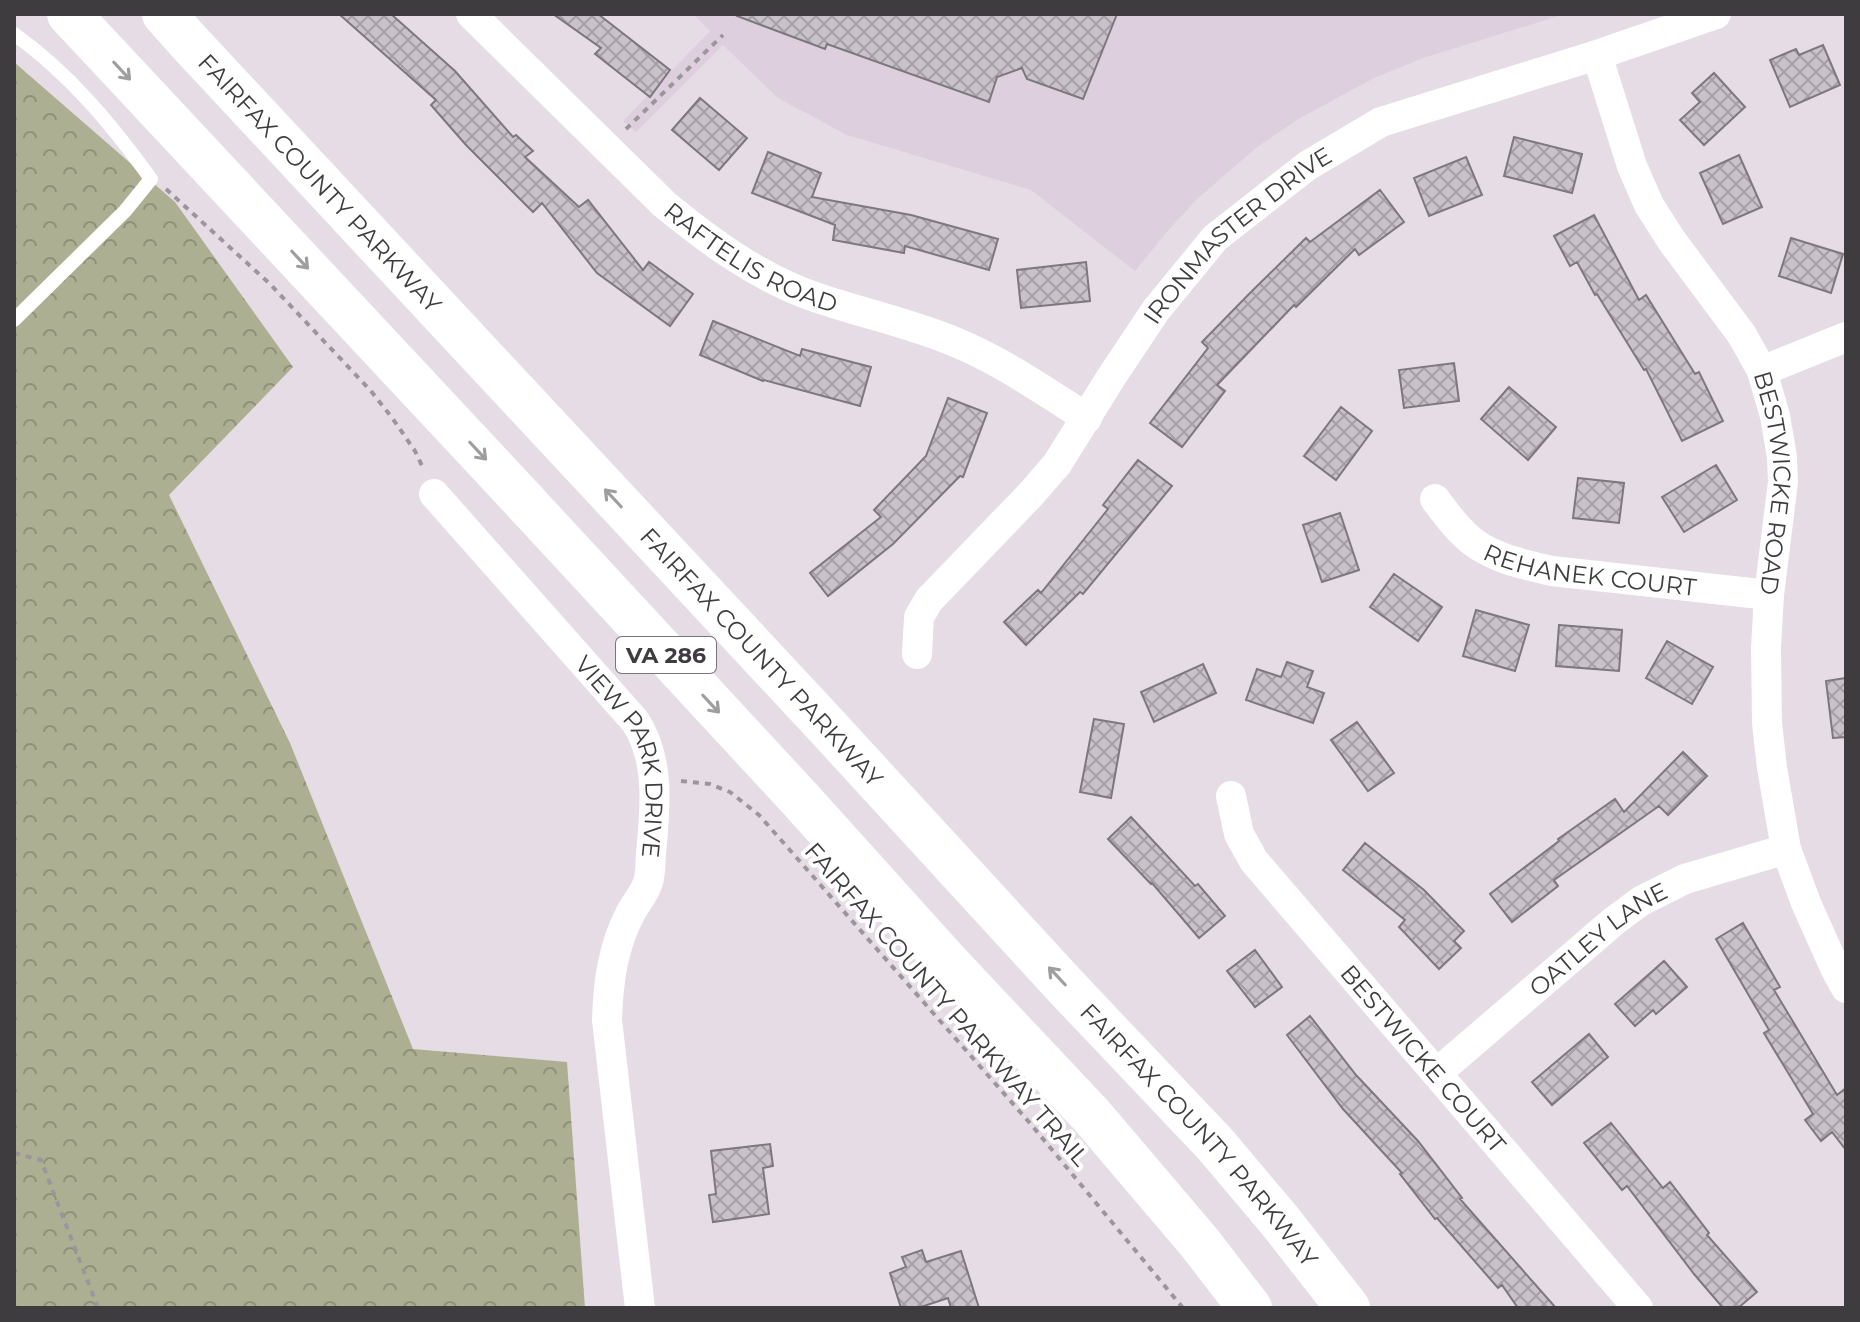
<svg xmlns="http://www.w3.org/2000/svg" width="1860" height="1322" viewBox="0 0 1860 1322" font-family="Montserrat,sans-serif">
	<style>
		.built { fill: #ddcfdd }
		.forest { fill: url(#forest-crowns) }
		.building { fill: url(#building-cross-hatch); stroke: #7e777e; stroke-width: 2 }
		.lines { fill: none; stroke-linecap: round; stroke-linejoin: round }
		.path { stroke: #9c969c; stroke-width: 4; stroke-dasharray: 6 6; stroke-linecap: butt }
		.service { stroke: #fff; stroke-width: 14 }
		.minor { stroke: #fff; stroke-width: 30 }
		.trunk { stroke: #fff; stroke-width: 44 }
		.oneway { stroke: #9f9e9f }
		.labels { text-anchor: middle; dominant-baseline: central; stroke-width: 8; stroke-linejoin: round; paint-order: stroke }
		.shield { fill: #fff; stroke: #797679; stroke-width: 2 }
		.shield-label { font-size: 22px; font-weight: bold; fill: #3f3c3f }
		.street-label { font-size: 24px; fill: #3f3c3f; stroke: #fff }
	</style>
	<defs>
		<pattern id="forest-crowns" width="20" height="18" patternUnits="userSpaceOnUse" patternTransform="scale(2)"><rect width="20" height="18" fill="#adaf93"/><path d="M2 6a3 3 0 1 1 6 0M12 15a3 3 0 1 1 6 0" fill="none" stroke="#8e9079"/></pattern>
		<pattern id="building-cross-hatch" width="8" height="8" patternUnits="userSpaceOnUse" patternTransform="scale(2)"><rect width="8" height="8" fill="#cac2ca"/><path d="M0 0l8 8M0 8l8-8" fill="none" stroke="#a59fa5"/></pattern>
	</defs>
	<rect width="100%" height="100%" fill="#e5dce5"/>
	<path class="built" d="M 693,14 L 1565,14 L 1423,58 L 1374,78 L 1300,118 L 1257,147 L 1198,198 L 1164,235 L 1135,271 L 1031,190 L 847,135 L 778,98 L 723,45 L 636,132 L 623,121 L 710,31 Z"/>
	<path class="forest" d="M 14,62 L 175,202 L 293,367 L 169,495 L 290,743 L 413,1049 L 567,1062 L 585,1308 L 14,1308 Z"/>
	<path class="building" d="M 339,14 L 391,14 L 455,71 L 513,137 L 516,135 L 533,151 L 525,157 L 579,207 L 588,200 L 643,270 L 649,262 L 693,294 L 670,326 L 597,273 L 542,203 L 533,212 L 466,145 L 431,105 L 436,100 Z
		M 553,14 L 598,14 L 670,70 L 650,97 L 595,54 L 601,48 Z
		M 738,14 L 1117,14 L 1083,99 L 1027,79 L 1022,68 L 997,77 L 989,102 L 827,44 L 825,49 L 737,16 Z
		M 1823,45 L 1840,85 L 1790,107 L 1770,60 L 1796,49 L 1799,55 Z
		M 1714,73 L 1745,107 L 1704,145 L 1680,120 L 1700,102 L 1692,93 Z
		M 700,98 L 747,138 L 719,170 L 672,130 Z
		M 1514,137 L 1582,154 L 1572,193 L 1504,176 Z
		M 768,152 L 821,173 L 812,197 L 911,215 L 998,239 L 989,270 L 905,246 L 904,253 L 833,240 L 835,225 L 752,193 Z
		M 1739,155 L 1762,207 L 1723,224 L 1700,173 Z
		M 1466,157 L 1482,195 L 1429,216 L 1414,178 Z
		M 1380,190 L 1404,222 L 1359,255 L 1355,249 L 1296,307 L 1294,305 L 1217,385 L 1225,391 L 1182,447 L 1150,423 L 1208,348 L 1202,342 L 1251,292 L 1306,238 L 1310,242 Z
		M 1594,215 L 1639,300 L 1646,295 L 1695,374 L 1699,372 L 1723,421 L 1682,441 L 1646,369 L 1644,370 L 1597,294 L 1595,295 L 1577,262 L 1570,266 L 1554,236 Z
		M 1791,238 L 1843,254 L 1831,293 L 1779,276 Z
		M 1086,262 L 1090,301 L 1021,308 L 1017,270 Z
		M 713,321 L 800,356 L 802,349 L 871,367 L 860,406 L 764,380 L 763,381 L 700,355 Z
		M 1454,363 L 1459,401 L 1404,408 L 1399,370 Z
		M 1509,387 L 1556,427 L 1528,460 L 1481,419 Z
		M 948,398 L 987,413 L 963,477 L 960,476 L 893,544 L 828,596 L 810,573 L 881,517 L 874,510 L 926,456 Z
		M 1341,407 L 1372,431 L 1336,480 L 1304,456 Z
		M 1138,460 L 1172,486 L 1083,594 L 1080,592 L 1026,645 L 1004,622 L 1038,590 L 1041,593 L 1108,509 L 1103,505 Z
		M 1716,465 L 1737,500 L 1684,532 L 1662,497 Z
		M 1578,478 L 1624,483 L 1619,523 L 1573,518 Z
		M 1340,513 L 1359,570 L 1322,582 L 1303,525 Z
		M 1394,574 L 1442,607 L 1418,641 L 1370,607 Z
		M 1476,610 L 1529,625 L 1515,671 L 1463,656 Z
		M 1559,625 L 1622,630 L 1619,671 L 1556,666 Z
		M 1667,641 L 1713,667 L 1692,704 L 1646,678 Z
		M 1287,662 L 1313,671 L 1307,687 L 1324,693 L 1313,723 L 1246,700 L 1257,669 L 1281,677 Z
		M 1203,664 L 1216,693 L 1154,722 L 1141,692 Z
		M 1846,678 L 1846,737 L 1833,738 L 1826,681 Z
		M 1094,719 L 1124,724 L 1111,798 L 1080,792 Z
		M 1357,722 L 1394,773 L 1368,791 L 1331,740 Z
		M 1683,752 L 1707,776 L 1668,815 L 1659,806 L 1554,880 L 1558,886 L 1512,922 L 1490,894 L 1559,841 L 1558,839 L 1615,799 L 1624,812 Z
		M 1131,817 L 1195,886 L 1198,884 L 1225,916 L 1199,938 L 1152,883 L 1151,884 L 1108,839 Z
		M 1365,843 L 1424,890 L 1464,931 L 1454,941 L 1461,948 L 1439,969 L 1399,927 L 1405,920 L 1343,870 Z
		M 1743,923 L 1780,987 L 1774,990 L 1837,1095 L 1846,1088 L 1846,1150 L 1832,1132 L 1821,1141 L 1805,1120 L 1813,1114 L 1764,1033 L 1769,1030 L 1716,939 Z
		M 1255,950 L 1282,987 L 1255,1007 L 1227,971 Z
		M 1664,961 L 1687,987 L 1656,1014 L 1653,1010 L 1635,1026 L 1615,1004 Z
		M 1310,1016 L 1356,1075 L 1418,1141 L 1462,1198 L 1460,1199 L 1556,1308 L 1518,1308 L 1502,1285 L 1498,1288 L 1437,1218 L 1435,1219 L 1400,1174 L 1402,1173 L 1343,1109 L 1287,1035 Z
		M 1589,1034 L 1608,1057 L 1552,1105 L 1532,1082 Z
		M 1611,1123 L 1663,1188 L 1670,1182 L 1709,1233 L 1707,1235 L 1757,1292 L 1738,1308 L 1723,1308 L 1694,1274 L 1627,1186 L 1622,1190 L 1584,1143 Z
		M 770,1144 L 773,1166 L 763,1168 L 769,1214 L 713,1222 L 709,1195 L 716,1194 L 711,1151 Z
		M 922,1250 L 926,1262 L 961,1251 L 979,1308 L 951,1308 L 948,1298 L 918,1308 L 901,1308 L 890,1273 L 906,1267 L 902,1257 Z"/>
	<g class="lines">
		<path class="path" d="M 626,129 L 723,35
			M 166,189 L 270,284 L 371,391 L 393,419 L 415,451 L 424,470
			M 681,781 L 710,784 L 730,792 L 759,815 L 1029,1122 L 1183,1308
			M 14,1153 L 41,1160 L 98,1308"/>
		<path class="service" d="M 14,34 C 69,73 112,125 151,179 L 125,211 L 14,320"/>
		<g class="minor">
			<path id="s1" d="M 471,14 L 664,204 C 709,241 759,278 815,297 C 861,313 910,323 955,342 C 1002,361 1044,391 1087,418"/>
			<path id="s2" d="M 1597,55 L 1632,166 L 1649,205 L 1672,241 L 1742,335 L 1762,371 L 1775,416 L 1782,457 L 1783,482 L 1769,595 L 1766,648 L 1767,723 L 1772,768 L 1786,849 L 1806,903 L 1835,968 L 1846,988"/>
			<path d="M 1762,371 L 1846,337"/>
			<path id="s3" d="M 434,494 L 635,721 C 661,760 655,811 651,854 C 650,864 651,876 647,885 C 643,895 636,903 631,912 C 613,946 608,982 607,1020 L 640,1308"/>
			<path id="s4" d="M 1435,499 C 1444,511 1453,524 1464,534 C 1486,557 1522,564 1552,571 L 1769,595"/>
			<path id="s5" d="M 917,654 L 919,617 L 929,600 L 1031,494 L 1057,464 L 1112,376 L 1156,310 L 1215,238 L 1307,166 L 1381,122 L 1597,55 L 1716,14"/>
			<path id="s6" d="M 1231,796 L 1239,834 L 1254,861 L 1638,1308"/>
			<path id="s7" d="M 1437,1073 L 1614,921 L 1641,901 L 1685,879 L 1786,849"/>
		</g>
		<g class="trunk">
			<path d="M 69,14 L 513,489 L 800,799 L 946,961 L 1091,1115 L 1199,1242 L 1250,1308"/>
			<path id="s8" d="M 164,14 L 187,40 L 821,720 L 1067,988 L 1215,1144 L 1280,1221 L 1348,1308"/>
		</g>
	</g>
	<defs><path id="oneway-shaft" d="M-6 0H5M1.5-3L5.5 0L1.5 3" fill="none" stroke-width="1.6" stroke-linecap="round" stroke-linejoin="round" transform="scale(2)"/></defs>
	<g class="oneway">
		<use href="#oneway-shaft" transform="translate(122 71) rotate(47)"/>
		<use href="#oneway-shaft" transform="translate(300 260) rotate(47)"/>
		<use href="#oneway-shaft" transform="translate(478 451) rotate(47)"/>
		<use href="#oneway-shaft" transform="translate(613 498) rotate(-133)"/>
		<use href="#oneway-shaft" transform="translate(711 704) rotate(47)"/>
		<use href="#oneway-shaft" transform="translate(1057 976) rotate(-133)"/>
	</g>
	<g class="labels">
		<rect class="shield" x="616" y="637" width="100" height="36" rx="6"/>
		<g class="shield-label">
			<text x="666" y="655">VA 286</text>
		</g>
		<g class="street-label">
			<text stroke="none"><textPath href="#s8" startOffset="230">FAIRFAX COUNTY PARKWAY</textPath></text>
			<text stroke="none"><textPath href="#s5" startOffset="538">IRONMASTER DRIVE</textPath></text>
			<text stroke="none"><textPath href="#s1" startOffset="374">RAFTELIS ROAD</textPath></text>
			<text stroke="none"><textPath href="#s2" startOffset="474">BESTWICKE ROAD</textPath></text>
			<text stroke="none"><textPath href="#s4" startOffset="180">REHANEK COURT</textPath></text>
			<text stroke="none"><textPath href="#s8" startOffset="878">FAIRFAX COUNTY PARKWAY</textPath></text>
			<text stroke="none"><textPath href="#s3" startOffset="332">VIEW PARK DRIVE</textPath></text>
			<text stroke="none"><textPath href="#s7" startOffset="210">OATLEY LANE</textPath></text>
			<text transform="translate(947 1004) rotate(49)">FAIRFAX COUNTY PARKWAY TRAIL</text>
			<text stroke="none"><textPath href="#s6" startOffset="330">BESTWICKE COURT</textPath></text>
			<text stroke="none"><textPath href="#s8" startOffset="1526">FAIRFAX COUNTY PARKWAY</textPath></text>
		</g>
	</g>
	<rect width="1860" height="1322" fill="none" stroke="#3f3c3f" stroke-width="32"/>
</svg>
